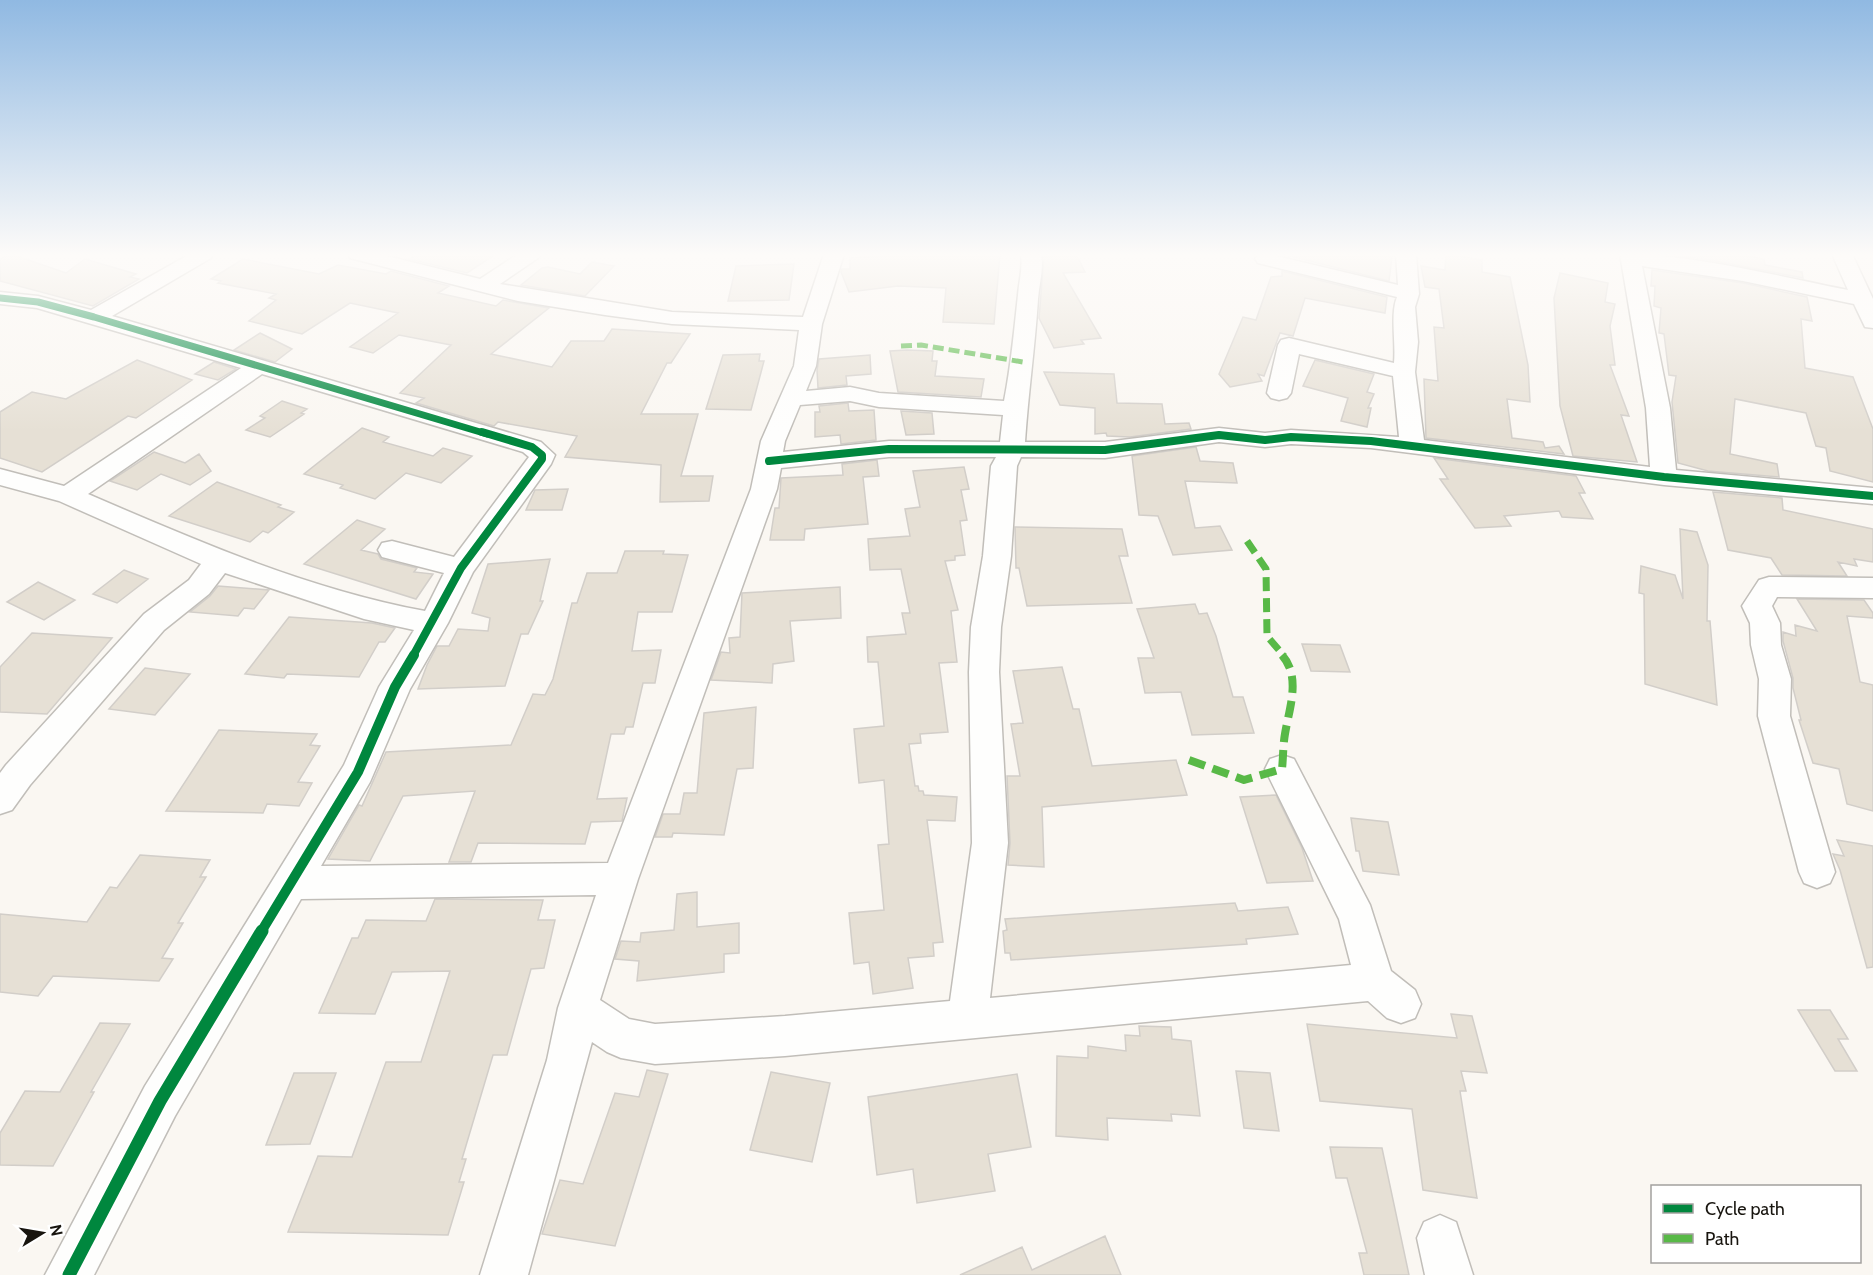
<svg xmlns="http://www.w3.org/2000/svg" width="1873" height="1275" viewBox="0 0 1873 1275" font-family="Cabin,sans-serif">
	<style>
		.building { fill: #e6e0d5; stroke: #d2cec9; stroke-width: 1.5 }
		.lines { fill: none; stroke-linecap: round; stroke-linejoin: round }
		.minor-casing { stroke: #c1beb9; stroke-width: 3 }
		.minor { fill: #fefefd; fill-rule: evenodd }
		.quiet-far2 { stroke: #58b947; stroke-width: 5; stroke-dasharray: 11 5; stroke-linecap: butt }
		.quiet-far1 { stroke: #58b947; stroke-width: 7; stroke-dasharray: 14 7; stroke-linecap: butt }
		.quiet { stroke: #58b947; stroke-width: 8; stroke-dasharray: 17 8; stroke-linecap: butt }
		.cycleway-far3-casing { stroke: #fff; stroke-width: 10 }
		.cycleway-far2-casing { stroke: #fff; stroke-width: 12 }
		.cycleway-far1-casing { stroke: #fff; stroke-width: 14 }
		.cycleway-casing { stroke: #fff; stroke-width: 16 }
		.cycleway-far3 { stroke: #00873e; stroke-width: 7 }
		.cycleway-far2 { stroke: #00873e; stroke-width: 8 }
		.cycleway-far1 { stroke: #00873e; stroke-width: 10 }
		.cycleway { stroke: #00873e; stroke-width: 13 }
	</style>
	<rect width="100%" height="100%" fill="#faf7f2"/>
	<path class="building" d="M 11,254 L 66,273 L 85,259 L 136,274 L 130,277 L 139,279 L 93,306 L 0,281 L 0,259 Z
		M 418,254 L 496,254 L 467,273 L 409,259 Z
		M 932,254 L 1000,254 L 994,324 L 943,322 L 946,288 L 898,286 L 849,292 L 841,272 L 842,269 L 850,269 L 850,258 Z
		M 1076,254 L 1085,272 L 1063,273 L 1101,338 L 1081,340 L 1084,344 L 1054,348 L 1039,318 L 1044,257 Z
		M 1282,254 L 1372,254 L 1392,257 L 1389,281 Z
		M 1446,254 L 1482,260 L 1482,272 L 1510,277 L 1528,365 L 1530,402 L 1507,399 L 1512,438 L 1543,442 L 1545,448 L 1559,446 L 1564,454 L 1426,438 L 1424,379 L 1438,381 L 1434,327 L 1444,328 L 1439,289 L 1425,287 L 1421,266 L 1445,270 Z
		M 1658,254 L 1733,254 L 1764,259 L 1765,265 L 1802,272 L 1803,278 L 1705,259 Z
		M 243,259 L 319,274 L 338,265 L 386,274 L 391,271 L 449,286 L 438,293 L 496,306 L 503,300 L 549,308 L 491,354 L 552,367 L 571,341 L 604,341 L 612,329 L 690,334 L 671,363 L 667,363 L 641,414 L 698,414 L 681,476 L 713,476 L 709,501 L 660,502 L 661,465 L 565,457 L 577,436 L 498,422 L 494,426 L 416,403 L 424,398 L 400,393 L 451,345 L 399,335 L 373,353 L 350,347 L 398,313 L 350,303 L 302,334 L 249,321 L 276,300 L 269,298 L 276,294 L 218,283 L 221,281 L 211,279 Z
		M 592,262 L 614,266 L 585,296 L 521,285 L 542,268 L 548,267 L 580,274 Z
		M 794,264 L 789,300 L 728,301 L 736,266 Z
		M 1652,270 L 1743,283 L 1807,297 L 1812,321 L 1801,319 L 1805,368 L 1853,377 L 1873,429 L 1873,482 L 1830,471 L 1826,448 L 1816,446 L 1806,413 L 1735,399 L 1730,454 L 1777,464 L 1779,477 L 1708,471 L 1678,463 L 1672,402 L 1676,376 L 1669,375 L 1664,334 L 1659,333 L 1661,308 L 1654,306 L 1655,286 L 1651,286 Z
		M 1282,271 L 1387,297 L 1385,313 L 1305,298 L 1293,336 L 1280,333 L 1264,376 L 1258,374 L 1262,381 L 1230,387 L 1219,374 L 1243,317 L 1256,320 L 1271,277 L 1282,276 Z
		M 1560,273 L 1608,283 L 1605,302 L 1615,304 L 1610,326 L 1615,365 L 1610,365 L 1629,416 L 1621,415 L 1637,462 L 1573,456 L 1560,406 L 1554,298 Z
		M 260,333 L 292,349 L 275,362 L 234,350 Z
		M 907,350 L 933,351 L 932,361 L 937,361 L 935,376 L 984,379 L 981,397 L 898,392 L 890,351 Z
		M 760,354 L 759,361 L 764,361 L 751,410 L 706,409 L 723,355 Z
		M 870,355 L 871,374 L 846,376 L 847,385 L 818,388 L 817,370 L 819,359 Z
		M 137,360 L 192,380 L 136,418 L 128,416 L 42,472 L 0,458 L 0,412 L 32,392 L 66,399 Z
		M 1315,360 L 1374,374 L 1367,392 L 1374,394 L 1368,408 L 1371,408 L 1367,427 L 1341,421 L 1348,398 L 1303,386 Z
		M 214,362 L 236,369 L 218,380 L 195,374 Z
		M 1044,372 L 1114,374 L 1117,403 L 1162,404 L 1165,424 L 1189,423 L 1191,429 L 1130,437 L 1107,436 L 1106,433 L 1095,434 L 1095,408 L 1060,405 Z
		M 282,401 L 307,409 L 301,413 L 304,414 L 270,437 L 246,430 L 265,418 L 260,416 Z
		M 848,403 L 849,411 L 874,410 L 876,440 L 841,444 L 840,435 L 815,437 L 815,412 L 820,412 L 819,406 Z
		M 901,411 L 932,413 L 934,434 L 906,435 Z
		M 362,428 L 389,437 L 383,442 L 433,456 L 443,448 L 472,456 L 441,483 L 406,473 L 375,499 L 340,488 L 343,485 L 304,474 Z
		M 1196,447 L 1200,461 L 1233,463 L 1237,483 L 1185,481 L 1195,528 L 1220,526 L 1232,550 L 1173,555 L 1158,516 L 1139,515 L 1132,456 Z
		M 154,452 L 185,463 L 199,454 L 211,471 L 190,485 L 161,474 L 137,490 L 110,481 Z
		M 1434,458 L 1576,476 L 1585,493 L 1579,493 L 1593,519 L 1562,517 L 1559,511 L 1504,516 L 1511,526 L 1475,528 L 1440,479 L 1448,479 Z
		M 877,460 L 879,476 L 863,477 L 868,524 L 805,529 L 804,540 L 770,540 L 775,508 L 779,508 L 781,478 L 843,475 L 842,464 Z
		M 964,467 L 969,489 L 961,490 L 967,520 L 960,521 L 965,555 L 955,556 L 955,560 L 945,561 L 958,610 L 951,611 L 957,662 L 939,663 L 948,732 L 920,734 L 921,743 L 909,744 L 915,786 L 918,786 L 919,791 L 923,791 L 924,795 L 957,797 L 955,821 L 927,820 L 943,942 L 933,943 L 934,956 L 908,958 L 913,988 L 873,994 L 869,962 L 854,964 L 849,913 L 884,910 L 878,845 L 889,844 L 884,780 L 859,783 L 854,729 L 884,726 L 878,662 L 868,662 L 867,637 L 906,634 L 902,613 L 910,613 L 901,569 L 870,570 L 868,539 L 910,536 L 905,509 L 920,507 L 913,471 Z
		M 217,482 L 281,505 L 278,507 L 294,512 L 268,533 L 263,531 L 250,542 L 169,516 Z
		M 568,489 L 562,510 L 526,510 L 535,490 Z
		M 1713,492 L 1782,498 L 1783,510 L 1873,529 L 1873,562 L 1854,559 L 1857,566 L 1838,562 L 1847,576 L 1782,575 L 1771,558 L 1728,550 Z
		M 357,520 L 385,529 L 361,550 L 378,554 L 381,559 L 417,568 L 414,572 L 433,574 L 416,599 L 304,564 Z
		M 1015,527 L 1122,529 L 1128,556 L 1119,556 L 1132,603 L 1027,606 L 1019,568 L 1016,568 Z
		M 1680,529 L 1697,532 L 1708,565 L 1707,621 L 1710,621 L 1717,705 L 1645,684 L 1644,594 L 1639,593 L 1641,566 L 1675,575 L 1683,599 Z
		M 625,551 L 664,551 L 663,554 L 688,555 L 672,612 L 638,612 L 632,651 L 661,650 L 655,683 L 643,683 L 633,727 L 626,727 L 624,734 L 611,734 L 597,799 L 627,798 L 622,821 L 591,822 L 585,844 L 478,843 L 471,862 L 449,862 L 475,791 L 403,796 L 370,861 L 328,859 L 359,805 L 362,806 L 386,752 L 511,745 L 533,694 L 545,695 L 553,679 L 572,603 L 577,603 L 587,573 L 617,573 Z
		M 550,559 L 540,601 L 543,601 L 528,634 L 521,634 L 505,686 L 418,689 L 427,665 L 437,646 L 449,646 L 458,629 L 488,631 L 490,618 L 472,613 L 488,564 Z
		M 124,570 L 148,579 L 117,603 L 93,594 Z
		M 38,582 L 75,600 L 44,620 L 7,602 Z
		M 218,586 L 269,590 L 254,609 L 244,608 L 238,616 L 190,612 L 210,596 Z
		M 840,587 L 841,618 L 790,621 L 794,661 L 773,664 L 772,683 L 711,680 L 721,652 L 730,653 L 729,638 L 740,637 L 742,593 Z
		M 1797,599 L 1864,600 L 1873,613 L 1873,618 L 1847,616 L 1860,682 L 1873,685 L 1873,811 L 1847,804 L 1839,769 L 1813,763 L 1799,720 L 1801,720 L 1793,688 L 1793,678 L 1783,641 L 1783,632 L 1796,636 L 1795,625 L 1817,631 Z
		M 1195,604 L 1199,614 L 1207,613 L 1216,636 L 1233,697 L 1243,697 L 1254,733 L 1192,735 L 1181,692 L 1145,693 L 1138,658 L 1154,658 L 1137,609 Z
		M 289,617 L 372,623 L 395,628 L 385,642 L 379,642 L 359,677 L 287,674 L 284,678 L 245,674 Z
		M 32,633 L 112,638 L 47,714 L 0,712 L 0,667 Z
		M 1302,644 L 1340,645 L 1350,672 L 1311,671 Z
		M 1062,667 L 1073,709 L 1079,709 L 1092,766 L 1176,760 L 1187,795 L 1042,807 L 1044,867 L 1008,865 L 1010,843 L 1007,776 L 1020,776 L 1011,724 L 1023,723 L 1013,671 Z
		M 145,668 L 190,674 L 155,715 L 109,709 Z
		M 756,707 L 753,768 L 737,769 L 724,835 L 673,833 L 672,837 L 655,837 L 663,814 L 680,814 L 684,793 L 697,793 L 704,713 Z
		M 219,730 L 317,734 L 310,745 L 320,746 L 298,782 L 312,783 L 299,806 L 267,804 L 263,813 L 166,811 Z
		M 1276,795 L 1302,848 L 1313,881 L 1267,883 L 1240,797 Z
		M 1351,818 L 1388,822 L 1399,875 L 1363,871 L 1359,851 L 1356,851 Z
		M 1837,840 L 1873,846 L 1873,967 L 1867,968 L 1840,870 L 1833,854 L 1844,856 Z
		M 140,855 L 210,860 L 200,877 L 206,877 L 178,923 L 183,923 L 162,958 L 173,959 L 159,981 L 53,976 L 38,996 L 0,992 L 0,914 L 87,922 L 110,887 L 117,888 Z
		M 697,892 L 697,927 L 739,923 L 739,953 L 724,954 L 724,972 L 637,981 L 639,961 L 615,959 L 621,941 L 640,942 L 641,933 L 674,930 L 677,894 Z
		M 435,899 L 543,900 L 538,920 L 555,920 L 544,968 L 531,969 L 507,1055 L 493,1055 L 462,1159 L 466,1159 L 459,1182 L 464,1182 L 448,1235 L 288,1232 L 318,1156 L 352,1157 L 386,1062 L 421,1062 L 450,971 L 392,972 L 375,1014 L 319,1013 L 352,938 L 358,938 L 366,920 L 426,921 Z
		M 1235,903 L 1238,911 L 1288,907 L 1298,934 L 1246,939 L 1247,944 L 1011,960 L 1010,953 L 1005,953 L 1003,931 L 1007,930 L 1005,919 Z
		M 1798,1010 L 1830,1010 L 1848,1039 L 1838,1039 L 1857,1071 L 1835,1071 Z
		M 1451,1014 L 1472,1016 L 1487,1073 L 1461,1071 L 1466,1091 L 1460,1091 L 1477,1198 L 1423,1190 L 1412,1109 L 1320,1101 L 1307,1024 L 1457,1038 Z
		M 100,1023 L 130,1024 L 91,1092 L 94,1092 L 53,1166 L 0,1165 L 0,1133 L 25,1091 L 60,1092 Z
		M 1139,1026 L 1171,1027 L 1172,1039 L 1191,1041 L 1200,1116 L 1171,1114 L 1172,1121 L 1107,1118 L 1108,1140 L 1056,1136 L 1057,1056 L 1088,1058 L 1088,1046 L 1126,1051 L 1125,1035 L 1140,1036 Z
		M 647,1070 L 668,1074 L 615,1246 L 542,1234 L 560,1180 L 583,1184 L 615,1093 L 639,1097 Z
		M 1236,1071 L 1270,1073 L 1279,1131 L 1244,1128 Z
		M 771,1072 L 830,1083 L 812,1162 L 750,1150 Z
		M 294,1073 L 336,1073 L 310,1144 L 266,1145 Z
		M 1017,1074 L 1031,1147 L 988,1154 L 995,1191 L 917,1203 L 913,1169 L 877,1175 L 868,1097 Z
		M 1330,1147 L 1382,1148 L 1409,1275 L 1364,1275 L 1359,1253 L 1367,1253 L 1347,1178 L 1336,1178 Z
		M 1105,1236 L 1121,1275 L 960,1275 L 1022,1247 L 1032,1270 Z"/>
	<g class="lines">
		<defs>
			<path id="minor" d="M 190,254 L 214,254 L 211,258 L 112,316 L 541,442 L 555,455 L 551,464 L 473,572 L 448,623 L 410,689 L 370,782 L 321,866 L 608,863 L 751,489 L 761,441 L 794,366 L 799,330 L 672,324 L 605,315 L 518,301 L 350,258 L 347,254 L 379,254 L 480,279 L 518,254 L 541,254 L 538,258 L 500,284 L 672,312 L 803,317 L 824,254 L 844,254 L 822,324 L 816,366 L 806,391 L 850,387 L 879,393 L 1004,401 C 1011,366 1014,331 1018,295 C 1019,281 1023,269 1021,254 L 1041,254 C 1044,269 1039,284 1038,299 C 1035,347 1028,394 1025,442 L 1105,442 L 1219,428 L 1265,433 L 1291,430 L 1399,437 L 1393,376 L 1299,354 L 1291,393 L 1287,398 L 1279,400 L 1271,398 L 1267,393 L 1278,345 L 1281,340 L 1289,338 L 1394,363 C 1396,342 1390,314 1397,297 L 1258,263 L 1255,259 L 1258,255 L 1268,254 L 1398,285 L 1396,254 L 1416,254 L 1419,294 L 1415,307 L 1418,342 L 1415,372 L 1424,440 L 1650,467 L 1646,408 L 1620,254 C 1692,254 1777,276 1848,290 L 1832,254 L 1852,254 L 1873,299 L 1873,328 L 1865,327 L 1854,304 L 1743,281 L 1642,266 L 1670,408 L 1676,470 L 1873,488 L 1873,504 L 1664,485 L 1371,448 L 1291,444 L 1265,447 L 1219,442 L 1105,458 L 1021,457 L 1017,466 L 1011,556 L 1001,627 L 999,672 L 1008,843 L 990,998 L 1351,965 L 1339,919 L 1265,769 L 1270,759 L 1282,755 L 1294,759 L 1370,905 L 1391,971 L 1415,990 L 1421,1004 L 1415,1018 L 1401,1023 L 1387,1018 L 1368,1001 L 785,1056 L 655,1064 L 621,1058 L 607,1052 L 592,1042 L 528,1275 L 480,1275 L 547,1060 L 558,1008 L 596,895 L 301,899 L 175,1116 L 94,1275 L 45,1275 L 145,1086 L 344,765 L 379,687 L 414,630 L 364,619 L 225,573 L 209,594 L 164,630 L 30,785 L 12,810 L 0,814 L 0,773 L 6,765 L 144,614 L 189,580 L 201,564 L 59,501 L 0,485 L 0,469 L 64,486 L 241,368 L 37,308 L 0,304 L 0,292 L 38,296 L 91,310 ZM 262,374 L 523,452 L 529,457 L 454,557 L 392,541 L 382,543 L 378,550 L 382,557 L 444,573 L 425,611 C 307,589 197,541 88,494 ZM 850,401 L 879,407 L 1003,415 L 1000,442 L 889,441 L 783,452 L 785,441 L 800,405 ZM 889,457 L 996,457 L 991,466 L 983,556 L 971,627 L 969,672 L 972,843 L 950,1001 L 785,1016 L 655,1024 L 629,1019 L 600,1000 L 638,879 L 777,489 L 781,468 Z
				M 1769,577 L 1873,578 L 1873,598 L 1777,597 L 1772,606 L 1780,623 L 1781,645 L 1791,679 L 1790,716 L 1835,872 L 1830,883 L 1817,888 L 1804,883 L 1799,872 L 1758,716 L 1759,679 L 1751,645 L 1750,623 L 1742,606 L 1759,580 Z
				M 1440,1215 L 1456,1222 L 1473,1275 L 1425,1275 L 1417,1238 L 1424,1222 Z"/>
		</defs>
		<use href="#minor" class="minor-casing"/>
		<use href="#minor" class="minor"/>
		<path class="quiet-far2" d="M 901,346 L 921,345 L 1023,362"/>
		<path class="quiet-far1" d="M 1247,541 L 1266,569 L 1267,636 L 1284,656"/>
		<path class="quiet" d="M 1189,760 L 1244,780 L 1282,769 C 1283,760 1283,750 1284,741 C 1287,713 1303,679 1282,655"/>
		<defs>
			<path id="cycleway-far3" d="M 0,298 L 38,302 L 94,317 L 487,434"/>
			<path id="cycleway-far2" d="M 769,461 L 889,449 L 1105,450 L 1219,435 L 1265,440 L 1291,437 L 1371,441 L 1664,477 L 1873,496
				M 413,656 L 461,568 L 542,459 L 542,455 L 532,447 L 482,432"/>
			<path id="cycleway-far1" d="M 261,932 L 358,772 L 395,687 L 414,655"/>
			<path id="cycleway" d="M 69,1275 L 160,1101 L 262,931"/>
		</defs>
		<use href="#cycleway-far3" class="cycleway-far3-casing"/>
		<use href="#cycleway-far2" class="cycleway-far2-casing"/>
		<use href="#cycleway-far1" class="cycleway-far1-casing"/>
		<use href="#cycleway" class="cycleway-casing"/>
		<use href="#cycleway-far3" class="cycleway-far3"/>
		<use href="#cycleway-far2" class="cycleway-far2"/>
		<use href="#cycleway-far1" class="cycleway-far1"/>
		<use href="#cycleway" class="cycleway"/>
	</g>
	<linearGradient id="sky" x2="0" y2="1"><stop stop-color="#90b9e2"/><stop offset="0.59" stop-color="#fdfbf9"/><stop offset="1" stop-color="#fdfbf9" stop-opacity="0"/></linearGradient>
	<rect width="1873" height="432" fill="url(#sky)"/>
	<rect x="1651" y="1185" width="210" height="78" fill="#ffffff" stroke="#a3a19f" stroke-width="1.5"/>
	<rect x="1663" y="1204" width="30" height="9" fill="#00873e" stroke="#a3a19f" stroke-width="1.5"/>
	<text x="1705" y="1215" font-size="18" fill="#18150f">Cycle path</text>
	<rect x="1663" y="1234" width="30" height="9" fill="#58b947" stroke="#a3a19f" stroke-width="1.5"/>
	<text x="1705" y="1245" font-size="18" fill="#18150f">Path</text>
	<g transform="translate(42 1233) rotate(79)" stroke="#ffffff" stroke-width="4.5" paint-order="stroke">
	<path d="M0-4.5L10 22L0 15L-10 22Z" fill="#18150f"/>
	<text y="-9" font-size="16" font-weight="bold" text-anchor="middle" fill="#18150f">N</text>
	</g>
</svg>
